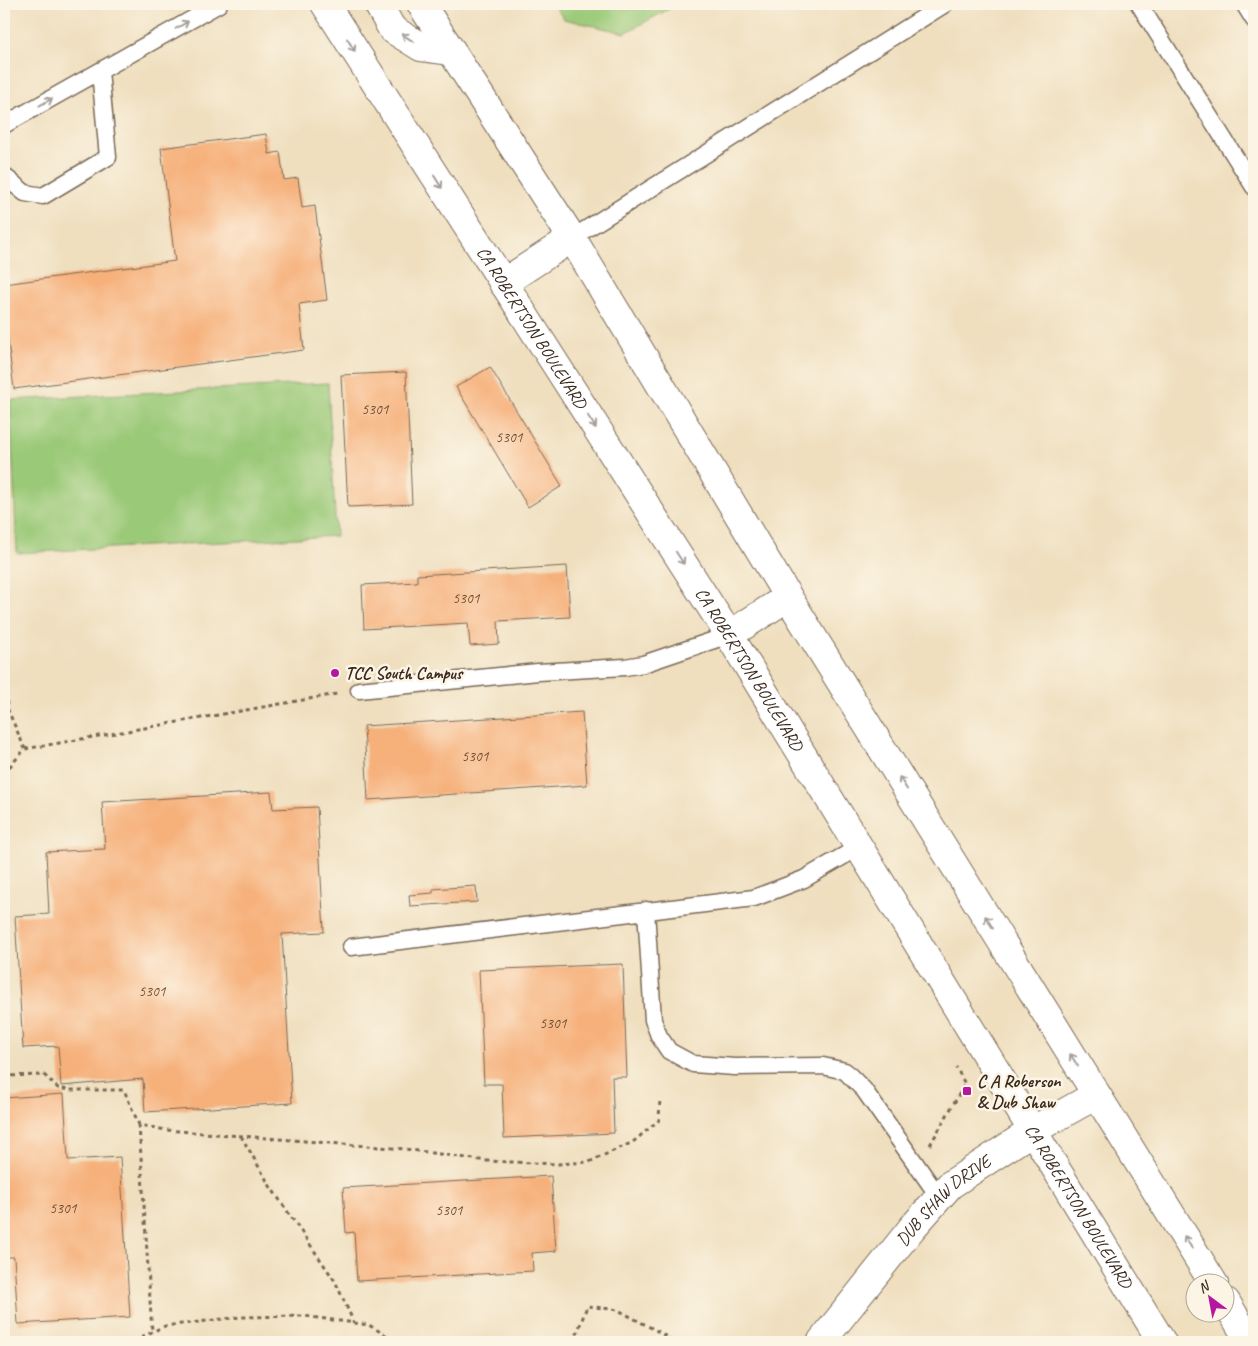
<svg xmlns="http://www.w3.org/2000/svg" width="1258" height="1346" viewBox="0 0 1258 1346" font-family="Caveat,sans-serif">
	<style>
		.green { fill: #9ac977; stroke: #6a7a4a }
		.building { fill: #f6b07a }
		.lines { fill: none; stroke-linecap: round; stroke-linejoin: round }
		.service-casing { stroke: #7a6956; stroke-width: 19 }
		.minor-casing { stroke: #7a6956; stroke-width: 30 }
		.tertiary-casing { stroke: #7a6956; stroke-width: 30 }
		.path { stroke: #7a6956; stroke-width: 3; stroke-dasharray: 4 4; stroke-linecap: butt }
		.service { stroke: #fff; stroke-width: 16 }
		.minor { stroke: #fff; stroke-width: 28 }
		.tertiary { stroke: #fff; stroke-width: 28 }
		.oneway { stroke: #a79f9a }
		.poi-dot { fill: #b5179e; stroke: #fcf5e5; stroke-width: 2 }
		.labels { text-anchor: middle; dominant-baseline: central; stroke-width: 5; stroke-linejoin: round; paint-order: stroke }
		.number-label { font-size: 15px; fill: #6a4c35 }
		.street-label { font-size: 18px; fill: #3b2a1e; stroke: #fcf5e5 }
		.poi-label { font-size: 18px; font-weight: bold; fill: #3b2a1e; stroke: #fcf5e5; text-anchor: start }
	</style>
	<rect width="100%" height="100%" fill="#fcf5e5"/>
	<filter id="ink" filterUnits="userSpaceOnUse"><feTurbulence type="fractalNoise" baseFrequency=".02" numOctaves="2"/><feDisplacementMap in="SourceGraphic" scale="10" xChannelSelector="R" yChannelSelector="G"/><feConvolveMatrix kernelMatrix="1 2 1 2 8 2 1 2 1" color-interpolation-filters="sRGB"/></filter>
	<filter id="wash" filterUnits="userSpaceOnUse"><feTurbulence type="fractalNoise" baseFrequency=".0096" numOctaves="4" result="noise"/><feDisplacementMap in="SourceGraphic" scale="20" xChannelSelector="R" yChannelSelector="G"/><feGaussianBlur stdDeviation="1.12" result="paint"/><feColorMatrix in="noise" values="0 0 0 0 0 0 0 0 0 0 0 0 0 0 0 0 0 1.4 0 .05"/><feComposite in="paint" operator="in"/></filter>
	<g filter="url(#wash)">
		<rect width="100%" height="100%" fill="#efdfbf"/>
		<path class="green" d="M 553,4 L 678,4 L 625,33 L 564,19 Z
			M 328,383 L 336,536 L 17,553 L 10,400 Z"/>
		<g id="blocks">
			<path class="building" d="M 266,134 L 269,154 L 280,152 L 284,180 L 298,178 L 302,208 L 315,206 L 327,300 L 299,304 L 304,350 L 14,389 L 4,310 L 4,284 L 175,261 L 161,148 Z
				M 490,367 L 562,486 L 528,507 L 456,387 Z
				M 406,372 L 412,504 L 348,507 L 341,375 Z
				M 567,566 L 570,617 L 498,621 L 499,644 L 470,646 L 468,623 L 364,629 L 362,585 L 417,582 L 417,575 Z
				M 582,712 L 587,785 L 368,800 L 364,726 Z
				M 271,792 L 273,809 L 317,807 L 324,932 L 282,934 L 292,1103 L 145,1112 L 143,1079 L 61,1086 L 58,1046 L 23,1048 L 15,916 L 49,914 L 46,852 L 105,849 L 102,802 Z
				M 476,886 L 477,902 L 410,906 L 409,895 L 433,893 L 433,889 Z
				M 623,964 L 627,1077 L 612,1077 L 614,1133 L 504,1138 L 502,1084 L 484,1084 L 479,970 Z
				M 64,1094 L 68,1160 L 120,1157 L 130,1317 L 18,1324 L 14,1257 L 4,1257 L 4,1098 Z
				M 551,1176 L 556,1251 L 532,1253 L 533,1271 L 357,1281 L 354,1232 L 346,1233 L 343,1188 Z"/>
		</g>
	</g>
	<g filter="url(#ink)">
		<use href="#blocks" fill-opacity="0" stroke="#7a6956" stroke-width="1"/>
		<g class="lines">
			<defs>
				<path id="service" d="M 1139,4 L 1254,187
					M 1244,4 L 1254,20
					M 4,125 L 219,4
					M 4,176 L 25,193 L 43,196 L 108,157 L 100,71
					M 572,238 L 945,4
					M 359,690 L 538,672 L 625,667 L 643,664 L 729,635
					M 646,910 L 653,1020 L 659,1036 L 669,1051 L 693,1064 L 735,1067 L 823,1066 L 845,1071 L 864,1090 L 939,1197
					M 351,947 L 754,898 L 804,879 L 859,847"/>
				<g id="minor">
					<path id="s1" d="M 821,1342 L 912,1228 L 950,1185 L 1032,1131 L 1096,1095"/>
				</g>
				<g id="tertiary">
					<path id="s2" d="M 325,4 L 729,635 L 1162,1342"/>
					<path d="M 378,4 L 392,29 L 421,47 L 452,51"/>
					<path d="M 421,4 L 572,238 L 788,597 L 1214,1284"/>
					<path d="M 503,283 L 572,238"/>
					<path d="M 729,635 L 788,597"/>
					<path d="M 1226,1302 L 1250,1342"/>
				</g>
			</defs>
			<use href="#service" class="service-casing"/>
			<use href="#minor" class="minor-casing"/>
			<use href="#tertiary" class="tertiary-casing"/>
			<path class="path" d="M 4,613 L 7,708 L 25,749
				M 4,773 L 25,749 L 337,694
				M 4,1076 L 44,1075 L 58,1088 L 69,1090 L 124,1090 L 139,1125 L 166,1130 L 405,1149 L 487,1161 L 558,1164 L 589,1162 L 633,1142 L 659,1120 L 660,1100
				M 139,1125 L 152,1332
				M 241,1136 L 270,1186 L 335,1281 L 354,1323
				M 930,1145 L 965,1084 L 956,1067
				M 135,1342 L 143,1336 L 165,1326 L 240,1317 L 304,1316 L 369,1325 L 397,1342
				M 574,1342 L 587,1306 L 618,1310 L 661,1333 L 673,1342"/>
			<use href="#service" class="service"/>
			<use href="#minor" class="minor"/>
			<use href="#tertiary" class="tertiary"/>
		</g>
		<defs><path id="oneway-shaft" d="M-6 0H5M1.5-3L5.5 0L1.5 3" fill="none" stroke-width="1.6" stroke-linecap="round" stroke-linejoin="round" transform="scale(1.25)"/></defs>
		<g class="oneway">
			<use href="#oneway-shaft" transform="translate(182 25) rotate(-30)"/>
			<use href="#oneway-shaft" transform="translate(408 38) rotate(-147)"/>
			<use href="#oneway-shaft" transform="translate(351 45) rotate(58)"/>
			<use href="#oneway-shaft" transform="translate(46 102) rotate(-29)"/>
			<use href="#oneway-shaft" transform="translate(438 182) rotate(58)"/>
			<use href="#oneway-shaft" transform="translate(592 422) rotate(57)"/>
			<use href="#oneway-shaft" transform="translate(680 558) rotate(57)"/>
			<use href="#oneway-shaft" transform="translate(903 783) rotate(-122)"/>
			<use href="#oneway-shaft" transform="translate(989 922) rotate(-122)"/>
			<use href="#oneway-shaft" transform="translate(1074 1060) rotate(-122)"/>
			<use href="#oneway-shaft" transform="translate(1188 1242) rotate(-122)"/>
		</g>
	</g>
	<g class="poi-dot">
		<circle cx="335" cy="673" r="5"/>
		<rect x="962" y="1086" width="10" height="10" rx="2.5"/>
	</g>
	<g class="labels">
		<g class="number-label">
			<text x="375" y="409">5301</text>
			<text x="509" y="437">5301</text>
			<text x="466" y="598">5301</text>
			<text x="475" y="756">5301</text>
			<text x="152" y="991">5301</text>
			<text x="553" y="1023">5301</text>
			<text x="63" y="1208">5301</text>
			<text x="449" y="1210">5301</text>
		</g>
		<g class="street-label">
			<text stroke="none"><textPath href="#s2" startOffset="384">CA ROBERTSON BOULEVARD</textPath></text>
			<text stroke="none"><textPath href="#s2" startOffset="789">CA ROBERTSON BOULEVARD</textPath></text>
			<text stroke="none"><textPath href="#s1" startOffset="188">DUB SHAW DRIVE</textPath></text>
			<text stroke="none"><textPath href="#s2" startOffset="1419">CA ROBERTSON BOULEVARD</textPath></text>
		</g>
		<g class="poi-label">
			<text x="345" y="673">TCC South Campus</text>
			<text x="977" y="1081">C A Roberson<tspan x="977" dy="21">&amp; Dub Shaw</tspan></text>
		</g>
	</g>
	<rect width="1258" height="1346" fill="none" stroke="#fcf5e5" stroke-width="20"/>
	<g transform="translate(1210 1298) rotate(328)"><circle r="24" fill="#fcf5e5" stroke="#afa495"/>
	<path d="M0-4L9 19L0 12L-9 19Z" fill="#b5179e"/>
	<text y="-8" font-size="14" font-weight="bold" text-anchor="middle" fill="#3b2a1e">N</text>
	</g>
</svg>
